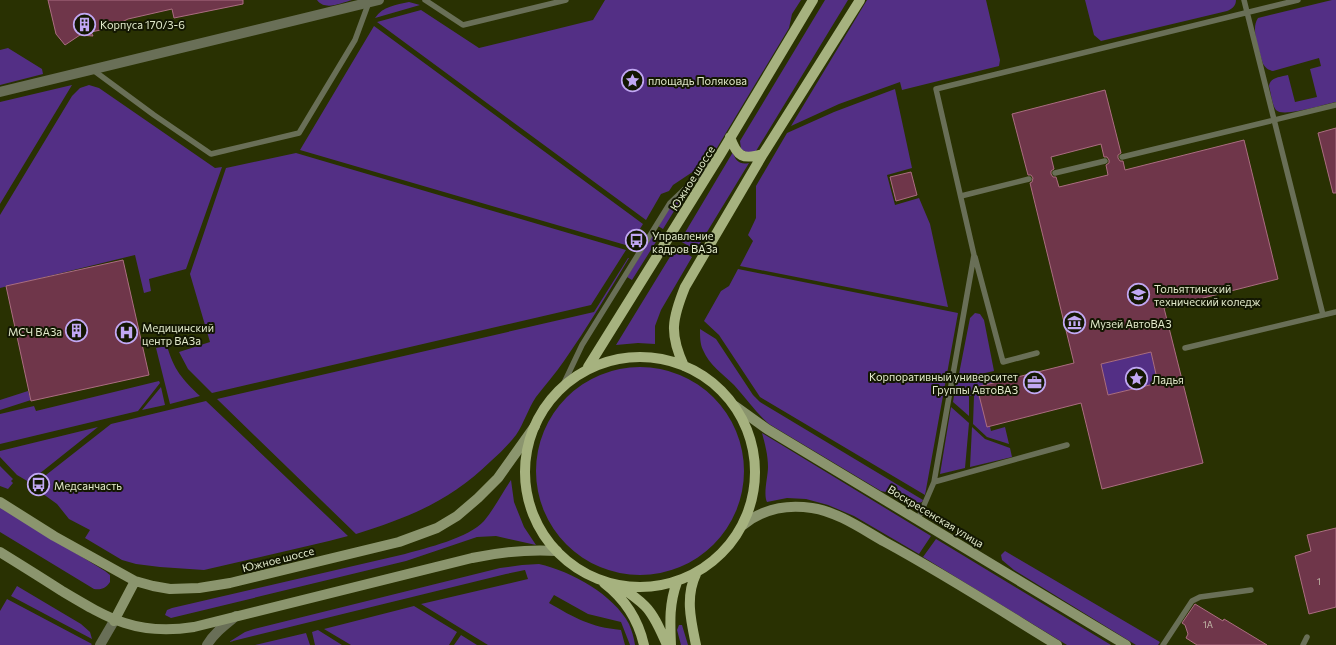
<svg xmlns="http://www.w3.org/2000/svg" width="1336" height="645" viewBox="0 0 1336 645" font-family="Commissioner,sans-serif">
	<style>
		.green { fill: #532f85 }
		.building { fill: #6f364a; stroke: #ab6d81; fill-rule: evenodd }
		.lines { fill: none; stroke-linecap: round; stroke-linejoin: round }
		.service { stroke: #696f57; stroke-width: 5.5 }
		.minor { stroke: #696f57; stroke-width: 10 }
		.secondary { stroke: #8b956e; stroke-width: 10 }
		.primary { stroke: #a6b27f; stroke-width: 10 }
		.labels { text-anchor: middle; dominant-baseline: central; stroke-width: 4; stroke-linejoin: round; paint-order: stroke }
		.number-label { font-size: 9px; fill: #c5bdab }
		.poi-label { font-size: 11px; fill: #e2eacb; stroke: #131702; text-anchor: start }
		.street-label { font-size: 11px; fill: #e2eacb; stroke: #131702 }
	</style>
	<rect width="100%" height="100%" fill="#293102"/>
	<path class="green" d="M 317,0 L 352,0 C 341,3 325,11 317,0 Z
		M 605,0 L 801,0 L 792,14 L 789,28 L 709,161 L 673,185 L 669,191 L 661,194 L 646,220 L 377,22 L 421,10 L 479,48 L 593,20 Z
		M 825,0 L 848,0 L 756,151 L 750,154 L 741,149 L 740,141 Z
		M 867,0 L 986,0 L 1000,60 L 999,66 L 902,90 L 900,82 L 839,104 L 791,126 Z
		M 1085,0 L 1236,0 C 1236,6 1232,9 1227,11 L 1101,41 L 1094,35 Z
		M 1332,0 L 1336,0 L 1336,102 C 1325,104 1283,118 1276,110 C 1272,105 1271,93 1269,86 C 1270,77 1281,77 1288,75 L 1295,102 L 1317,97 L 1310,69 L 1321,66 L 1319,58 L 1273,71 C 1268,70 1266,68 1263,64 C 1260,52 1250,29 1258,18 Z
		M 409,2 L 420,5 L 375,18 C 383,6 396,5 409,2 Z
		M 374,26 L 643,224 L 629,246 L 300,150 Z
		M 8,48 L 42,69 L 43,74 L 0,85 L 0,50 Z
		M 72,85 L 0,204 L 0,102 Z
		M 89,85 L 99,88 L 215,168 L 222,167 L 186,269 L 149,279 L 151,291 L 144,293 L 135,255 L 0,288 L 0,215 L 72,96 L 80,88 Z
		M 895,89 L 912,168 L 887,175 L 895,205 L 919,198 L 930,224 L 948,307 L 740,266 L 753,241 L 748,235 L 756,218 L 756,186 L 787,133 L 834,112 Z
		M 733,152 C 735,161 740,165 749,163 L 696,250 L 680,241 Z
		M 296,153 L 626,250 L 591,305 L 212,393 L 188,369 L 179,352 L 210,342 L 190,274 L 226,168 Z
		M 687,190 L 663,229 L 658,226 L 672,204 Z
		M 654,233 L 659,237 L 632,280 L 627,277 Z
		M 676,247 L 692,257 L 661,310 L 655,326 L 655,344 L 638,343 L 616,345 Z
		M 628,258 L 629,258 C 608,293 587,328 564,361 C 555,374 545,385 536,397 C 528,409 524,423 516,435 C 509,444 500,453 491,461 C 450,501 410,517 356,534 L 217,399 L 594,312 Z
		M 738,269 L 958,313 L 925,495 L 760,397 L 719,335 L 704,321 L 721,291 L 729,286 Z
		M 975,313 L 980,314 L 984,320 L 994,371 L 958,379 L 970,318 Z
		M 700,329 L 716,339 L 753,395 L 760,402 L 923,500 L 922,502 L 916,504 L 903,496 L 881,491 L 769,424 C 756,413 746,398 734,385 C 723,374 709,365 703,350 C 700,344 700,336 700,329 Z
		M 167,346 C 174,370 182,379 200,396 L 170,404 L 156,348 Z
		M 1151,352 L 1158,383 L 1108,395 L 1101,364 Z
		M536 471a104 104 0 1 1 208 0a104 104 0 1 1-208 0Z
		M 995,375 L 997,388 L 982,392 L 991,431 L 1005,427 L 1009,444 L 987,437 L 973,424 L 974,396 L 969,396 L 969,416 L 953,402 L 956,383 Z
		M 159,381 L 160,383 L 138,411 L 0,444 L 0,414 L 34,406 L 36,411 Z
		M 161,387 L 165,405 L 142,410 Z
		M 28,391 L 31,400 L 0,410 L 0,400 Z
		M 206,401 L 348,536 L 329,541 L 204,570 L 160,567 L 136,564 L 122,560 L 85,538 L 90,530 L 69,519 L 57,504 L 32,486 L 111,424 Z
		M 951,407 L 969,423 L 965,468 L 940,474 Z
		M 98,427 L 29,482 L 17,475 L 0,457 L 0,451 Z
		M 972,427 L 985,439 L 1010,448 L 1012,457 L 970,467 Z
		M 762,433 L 931,536 L 919,554 L 854,516 L 828,505 L 806,499 L 787,498 L 767,502 C 763,495 768,476 768,467 C 768,455 765,444 762,433 Z
		M 0,466 L 13,479 L 11,481 L 13,483 L 8,489 L 0,486 Z
		M 511,480 L 514,502 L 524,527 L 536,545 L 496,536 L 477,537 L 406,561 L 171,618 L 165,615 L 167,610 L 172,608 L 405,554 C 426,548 469,538 484,521 C 494,509 502,493 511,480 Z
		M 0,507 L 105,571 L 110,575 L 110,582 C 106,588 102,590 94,589 L 0,532 Z
		M 936,539 L 1111,645 L 1067,645 L 923,557 Z
		M 1005,551 L 1160,642 L 1158,645 L 1136,645 L 1014,570 L 1002,560 L 1001,555 Z
		M 539,564 C 571,571 614,595 629,624 C 632,631 634,638 635,645 L 630,645 L 621,622 L 588,614 L 554,595 L 549,603 C 575,618 590,627 621,630 L 625,645 L 488,645 L 421,604 L 528,579 L 525,570 L 506,574 L 229,642 L 245,632 L 254,629 L 500,568 L 522,565 Z
		M 17,586 L 81,624 L 90,632 L 92,639 L 11,596 Z
		M 7,599 L 92,644 L 91,645 L 0,645 L 0,611 Z
		M 414,606 L 457,632 L 449,645 L 351,645 L 324,629 Z
		M 679,625 L 682,625 L 688,645 L 681,645 L 677,630 Z
		M 318,630 L 342,645 L 315,645 L 312,632 Z
		M 306,633 L 310,645 L 255,645 Z
		M 461,635 L 477,645 L 454,645 Z"/>
	<path class="building" d="M 48,0 L 243,0 L 243,4 L 174,18 L 172,9 L 128,19 L 110,28 L 91,32 L 93,36 L 80,35 L 65,45 L 56,34 Z
		M 1105,90 L 1121,153 L 1118,155 L 1118,158 L 1120,161 L 1123,161 L 1125,170 L 1244,140 L 1278,279 L 1164,308 L 1203,463 L 1102,489 L 1081,403 L 987,427 L 977,387 L 1074,363 L 1030,183 L 1032,182 L 1033,178 L 1031,175 L 1028,175 L 1012,114 ZM 1101,144 L 1104,157 L 1107,157 L 1109,160 L 1109,163 L 1106,165 L 1108,175 L 1059,187 L 1056,177 L 1053,177 L 1051,174 L 1051,171 L 1054,169 L 1051,157 ZM 1151,352 L 1158,383 L 1108,395 L 1101,364 Z
		M 1336,128 L 1336,193 L 1333,193 L 1318,133 Z
		M 911,172 L 917,195 L 896,201 L 890,177 Z
		M 123,260 L 149,375 L 31,401 L 6,286 Z
		M 1336,528 L 1336,607 L 1309,614 L 1295,556 L 1311,551 L 1307,535 Z
		M 1195,604 L 1223,621 L 1224,619 L 1267,645 L 1197,645 L 1186,638 L 1188,634 L 1185,625 L 1182,623 Z"/>
	<g class="lines">
		<path class="service" d="M 425,0 L 463,25 L 566,0
			M 1244,0 L 1323,315
			M 93,70 L 154,115 L 211,154 L 299,133 L 355,40 L 369,2
			M 1122,157 L 1336,105
			M 1055,173 L 1105,161
			M 961,196 L 1029,179
			M 975,257 L 1003,362 L 1037,353
			M 1185,348 L 1336,312
			M 564,383 L 582,345 L 670,203 L 710,165
			M 934,482 L 1067,445
			M 918,519 L 934,482 L 974,255 L 936,89 L 1298,0
			M 1163,645 L 1192,601 L 1200,597 L 1251,590
			M 1303,645 L 1307,637"/>
		<path class="minor" d="M 0,92 L 379,0
			M 100,645 L 114,621
			M 207,645 C 214,633 225,625 236,616"/>
		<path class="secondary" d="M 735,406 L 767,429 L 1126,645
			M 0,502 L 54,536 L 135,581 L 153,586 L 170,589 L 199,588 L 230,583 L 399,542 L 437,528 L 457,516 L 478,498 L 498,478 L 535,426
			M 743,525 C 763,509 787,504 812,508 C 838,512 862,529 885,542 C 944,574 1000,610 1057,645
			M 0,552 C 21,565 42,578 62,591 C 109,619 137,636 194,627 L 472,558 C 501,552 528,549 557,551
			M 114,621 L 135,581"/>
		<path class="primary" d="M 730,137 C 737,157 743,160 763,154
			M525 472a115 115 0 1 1 230 0a115 115 0 1 1-230 0Z
			M 684,366 C 669,334 672,319 685,287 L 763,154 L 860,0
			M 588,367 L 720,155 L 813,0
			M 696,574 C 685,597 691,621 696,645
			M 604,583 C 625,599 638,619 644,645
			M 619,586 C 628,592 637,598 645,606 C 655,616 661,632 667,645
			M 671,645 C 670,622 669,604 677,582"/>
	</g>
	<defs>
		<symbol id="building-ring" viewBox="-11 -11 22 22"><circle r="9.5" fill="#131702" stroke="#c1a8f3" stroke-width="1.5"/><path d="M-4-6H4V6H1V3H-1V6H-4ZM-2.5-4.3h1.7v1.8h-1.7ZM.8-4.3h1.7v1.8H.8ZM-2.5-1h1.7V.8h-1.7ZM.8-1h1.7V.8H.8Z" fill="#c1a8f3"/></symbol>
		<symbol id="sight-ring" viewBox="-11 -11 22 22"><circle r="9.5" fill="#131702" stroke="#c1a8f3" stroke-width="1.5"/><path d="M0-6L1.8-2.2L6-1.7L2.9 1.2L3.7 5.4L0 3.3L-3.7 5.4L-2.9 1.2L-6-1.7L-1.8-2.2Z" fill="#c1a8f3"/></symbol>
		<symbol id="bus-ring" viewBox="-11 -11 22 22"><circle r="9.5" fill="#131702" stroke="#c1a8f3" stroke-width="1.5"/><path d="M-5-6H5V4H4V6H2V4H-2V6H-4V4H-5ZM-3.5-4V0h7V-4ZM-3.5 1.2v1.5H-2V1.2ZM2 1.2v1.5H3.5V1.2Z" fill="#c1a8f3"/></symbol>
		<symbol id="university-ring" viewBox="-11 -11 22 22"><circle r="9.5" fill="#131702" stroke="#c1a8f3" stroke-width="1.5"/><path d="M0-5L7-2L0 1L-7-2ZM-4 1L0 2.5L4 1V4Q0 6-4 4Z" fill="#c1a8f3"/></symbol>
		<symbol id="museum-ring" viewBox="-11 -11 22 22"><circle r="9.5" fill="#131702" stroke="#c1a8f3" stroke-width="1.5"/><path d="M0-6L6-3V-2H-6V-3ZM-5-1h2V3h-2ZM-1-1h2V3h-2ZM3-1h2V3H3ZM-6 4H6V6H-6Z" fill="#c1a8f3"/></symbol>
		<symbol id="hospital-ring" viewBox="-11 -11 22 22"><circle r="9.5" fill="#131702" stroke="#c1a8f3" stroke-width="1.5"/><path d="M-5-5h3v3.5h4V-5h3V5h-3V1.5h-4V5h-3Z" fill="#c1a8f3"/></symbol>
		<symbol id="office-ring" viewBox="-11 -11 22 22"><circle r="9.5" fill="#131702" stroke="#c1a8f3" stroke-width="1.5"/><path d="M-6-3h4V-5.5h4V-3h4V5H-6ZM-1-4.5V-3h2v-1.5ZM-6 0V1H6V0Z" fill="#c1a8f3"/></symbol>
	</defs>
	<g fill-rule="evenodd">
		<use href="#building-ring" x="72" y="12" width="25" height="25"/>
		<use href="#sight-ring" x="620" y="68" width="25" height="25"/>
		<use href="#bus-ring" x="624" y="228" width="25" height="25"/>
		<use href="#university-ring" x="1126" y="282" width="25" height="25"/>
		<use href="#museum-ring" x="1062" y="310" width="25" height="25"/>
		<use href="#building-ring" x="64" y="318" width="25" height="25"/>
		<use href="#hospital-ring" x="114" y="320" width="25" height="25"/>
		<use href="#sight-ring" x="1124" y="366" width="25" height="25"/>
		<use href="#office-ring" x="1022" y="370" width="25" height="25"/>
		<use href="#bus-ring" x="26" y="472" width="25" height="25"/>
	</g>
	<g class="labels">
		<g class="number-label">
			<text x="1319" y="581">1</text>
			<text x="1208" y="624">1А</text>
		</g>
		<g class="poi-label">
			<text x="100" y="24">Корпуса 170/3-6</text>
			<text x="648" y="80">площадь Полякова</text>
			<text x="652" y="235">Управление<tspan x="652" dy="13">кадров ВАЗа</tspan></text>
			<text x="1154" y="288">Тольяттинский<tspan x="1154" dy="13">технический коледж</tspan></text>
			<text x="1090" y="323">Музей АвтоВАЗ</text>
			<text x="142" y="327">Медицинский<tspan x="142" dy="13">центр ВАЗа</tspan></text>
			<text x="62" y="331" text-anchor="end">МСЧ ВАЗа</text>
			<text x="1018" y="376" text-anchor="end">Корпоративный университет<tspan x="1018" dy="13">Группы АвтоВАЗ</tspan></text>
			<text x="1152" y="379">Ладья</text>
			<text x="54" y="485">Медсанчасть</text>
		</g>
		<g class="street-label">
			<text transform="translate(692 178) rotate(-58)">Южное шоссе</text>
			<text transform="translate(936 516) rotate(31)">Воскресенская улица</text>
			<text transform="translate(278 559) rotate(-14)">Южное шоссе</text>
		</g>
	</g>
</svg>
